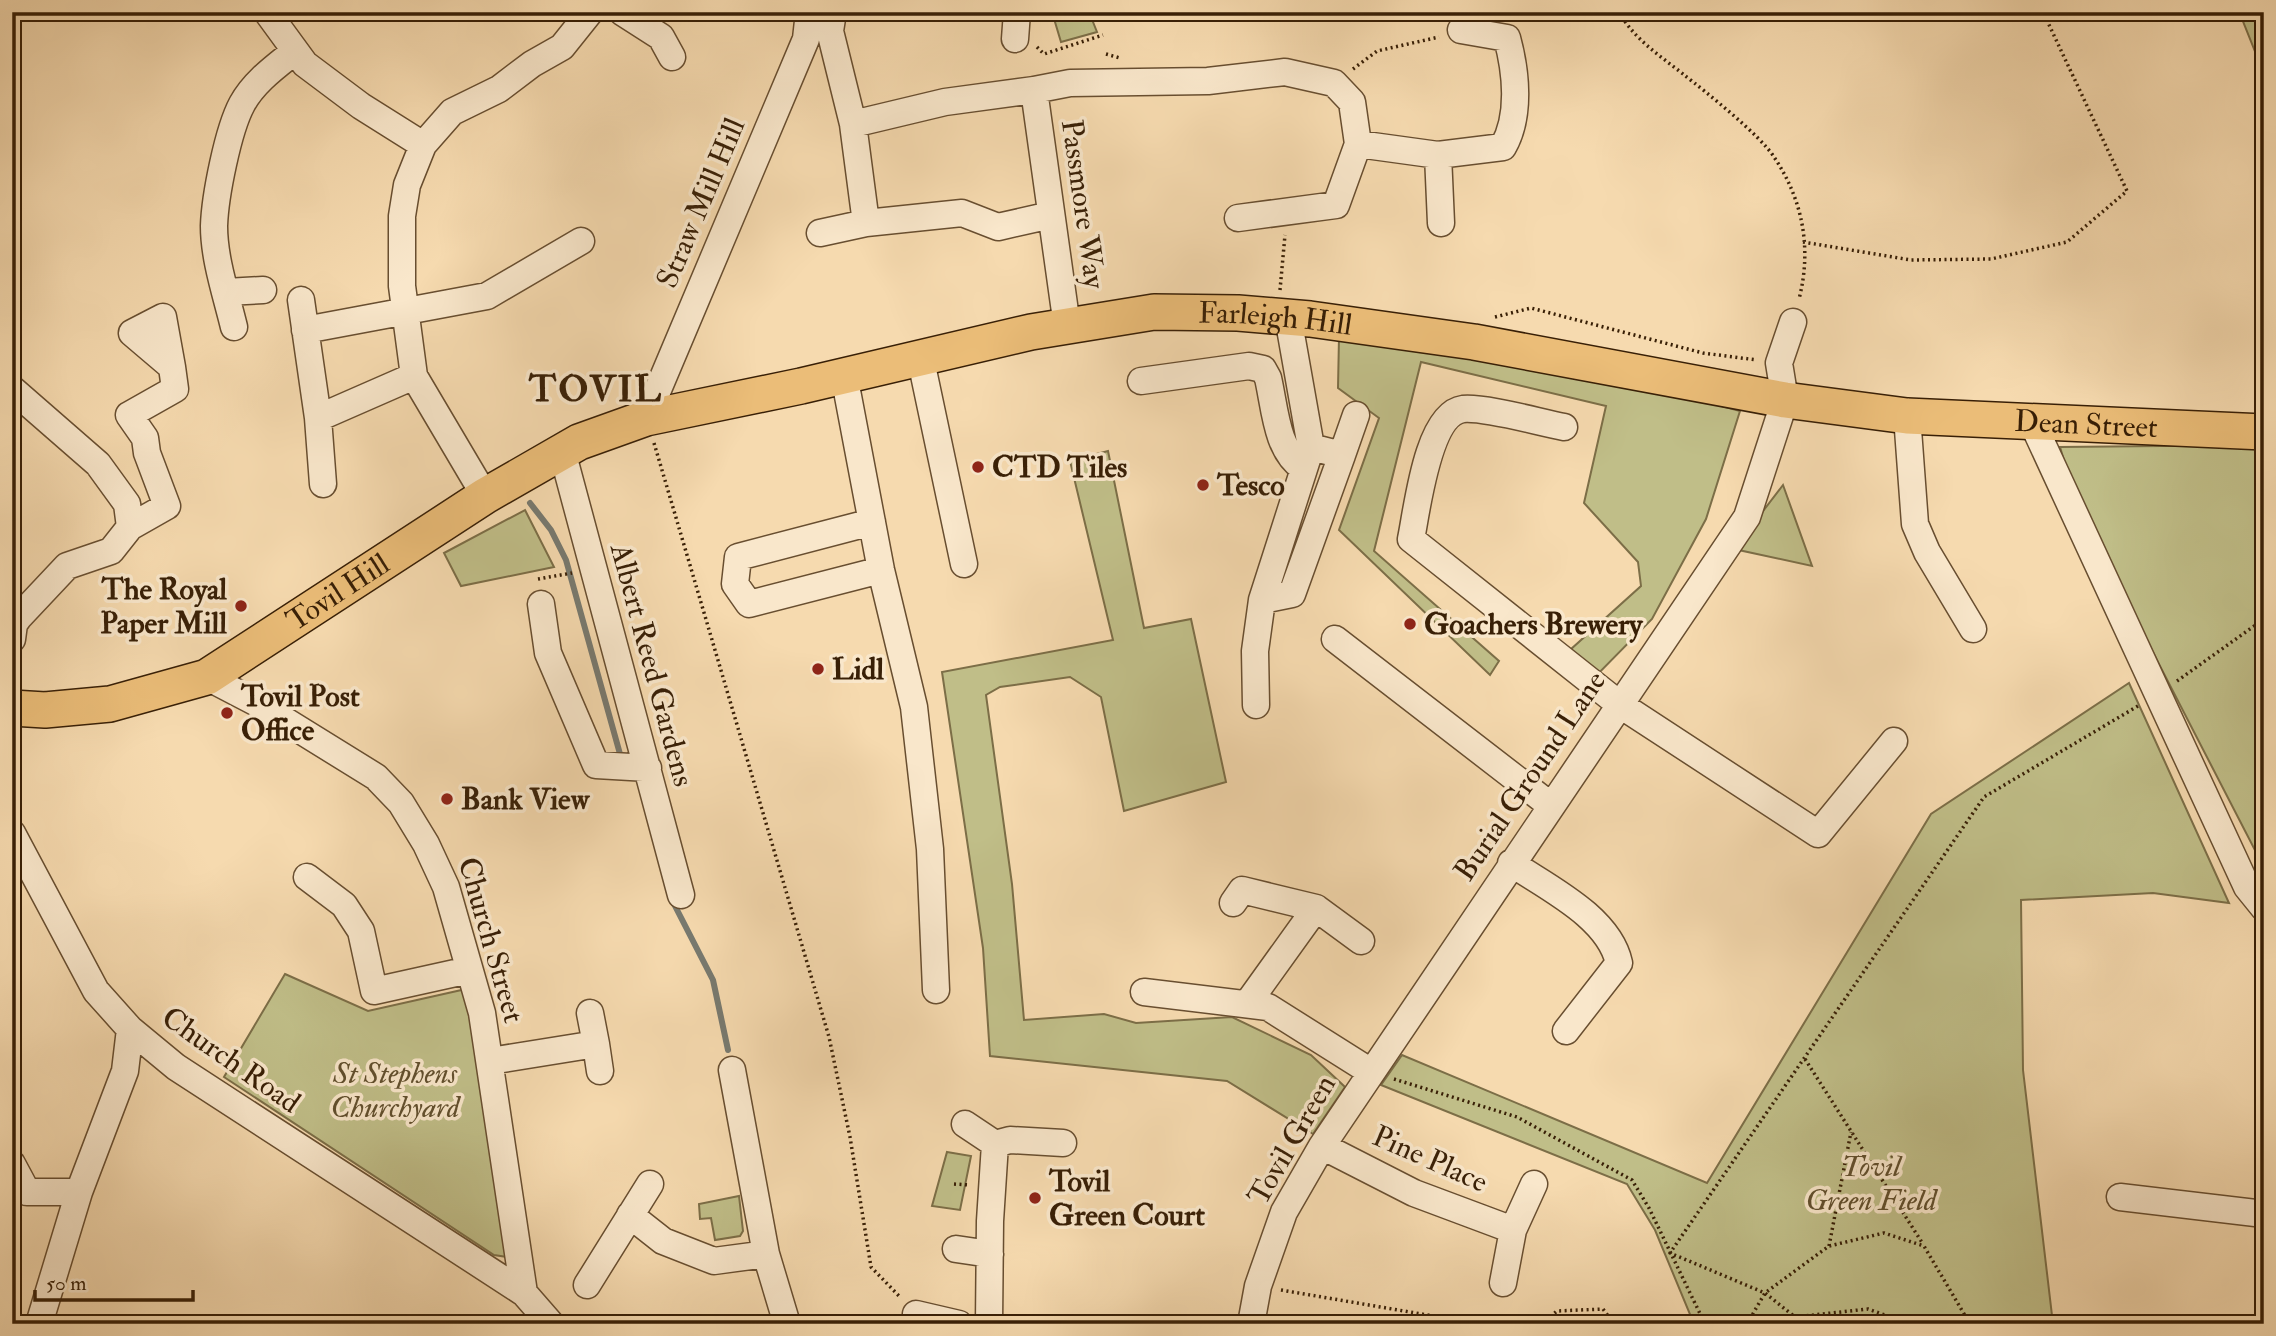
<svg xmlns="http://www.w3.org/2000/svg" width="2276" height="1336" viewBox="0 0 2276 1336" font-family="'IM FELL Double Pica',serif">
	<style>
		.green { fill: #c0be88; stroke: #7c6e47; stroke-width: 2 }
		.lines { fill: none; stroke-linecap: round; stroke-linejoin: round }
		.stream { stroke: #787a70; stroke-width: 6 }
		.minor-casing { stroke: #684e30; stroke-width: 29 }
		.major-casing { stroke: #381f06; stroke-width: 38 }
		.path { stroke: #381f06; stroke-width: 3.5; stroke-dasharray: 2 3.5; stroke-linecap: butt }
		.minor { stroke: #f9e7cb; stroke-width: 26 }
		.major { stroke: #ebbd78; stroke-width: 35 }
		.poi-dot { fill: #8f2418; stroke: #f9e7cb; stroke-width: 2.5 }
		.labels { text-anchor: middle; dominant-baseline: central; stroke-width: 7; stroke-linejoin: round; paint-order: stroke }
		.street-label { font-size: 30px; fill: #381f06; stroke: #f9e7cb }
		.poi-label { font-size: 30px; font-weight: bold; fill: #381f06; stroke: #f9e7cb; text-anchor: start }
		.park-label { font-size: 30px; font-style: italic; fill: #614f2d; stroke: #f9e7cb }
		.district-label { font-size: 37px; font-weight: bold; letter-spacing: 2px; fill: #381f06; stroke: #f9e7cb }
	</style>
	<rect width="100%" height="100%" fill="#f6daaf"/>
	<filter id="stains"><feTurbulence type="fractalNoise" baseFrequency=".00286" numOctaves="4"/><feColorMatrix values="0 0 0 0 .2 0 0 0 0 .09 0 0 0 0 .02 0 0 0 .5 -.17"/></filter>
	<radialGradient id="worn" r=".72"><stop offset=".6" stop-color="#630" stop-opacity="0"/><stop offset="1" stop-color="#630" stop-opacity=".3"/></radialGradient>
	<path class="green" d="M 1052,12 L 1089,12 L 1097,32 L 1061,42 Z
		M 2239,12 L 2264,12 L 2264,74 L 2242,19 Z
		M 1339,337 L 1595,372 L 1740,411 L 1706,519 L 1652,619 L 1590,682 L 1560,659 L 1641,586 L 1638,562 L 1584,503 L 1606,406 L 1421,362 L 1374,551 L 1499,661 L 1490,675 L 1339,530 L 1379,418 L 1338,388 Z
		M 2264,445 L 2264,860 L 2259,858 L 2078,507 L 2060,447 Z
		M 1108,451 L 1144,628 L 1191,619 L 1226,782 L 1124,811 L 1101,697 L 1070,677 L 1000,687 L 986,695 L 1012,884 L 1024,1020 L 1104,1014 L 1136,1023 L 1232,1017 L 1311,1055 L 1345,1087 L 1313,1134 L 1227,1081 L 990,1056 L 983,948 L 942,672 L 1113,640 L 1070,461 Z
		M 1783,485 L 1812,566 L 1734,549 Z
		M 525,510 L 554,567 L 461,586 L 444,553 Z
		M 2129,683 L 2229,903 L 2153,893 L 2021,900 L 2023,1070 L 2053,1324 L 1694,1324 L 1655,1230 L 1627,1184 L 1381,1085 L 1402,1055 L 1707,1183 L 1931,814 Z
		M 285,974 L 368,1011 L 466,989 L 507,1257 L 494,1255 L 224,1077 Z
		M 947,1152 L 971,1156 L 960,1210 L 932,1206 Z
		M 739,1196 L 743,1231 L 740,1236 L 715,1240 L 711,1218 L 700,1219 L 699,1204 Z"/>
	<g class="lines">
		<path class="stream" d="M 530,503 L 551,530 L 566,560 L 620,754
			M 673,902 L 713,980 L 728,1050"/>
		<defs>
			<path id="minor" d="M 267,12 L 305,64 L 361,106 L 423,145
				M 622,12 L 661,37 L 672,57
				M 833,12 L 830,31 L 853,124 L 866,223
				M 1015,39 L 1017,12
				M 853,124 L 945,102 L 1034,90
				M 1358,144 L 1438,155 L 1503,147 C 1521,116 1516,71 1507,38 L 1461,30
				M 1438,155 L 1441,223
				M 820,233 L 866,223 L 962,213 L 998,227 L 1051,215
				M 226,292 L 263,290
				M 301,300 L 318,418 L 323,484
				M 1067,326 L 1034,90 L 1070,83 L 1208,81 L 1285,72 L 1334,83 L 1352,102 L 1358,144 L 1336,205 L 1238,218
				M 234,327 C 226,294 214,259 214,226 C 215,196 228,130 242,104 C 254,82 275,67 295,51
				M 305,330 L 487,296 L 581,241
				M 920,356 L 964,564
				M 844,375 L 881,570 L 914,707 L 930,849 L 936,990
				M 1141,381 L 1249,366 L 1263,369 L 1268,378 C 1275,408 1276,450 1303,468
				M 12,389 L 98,464 L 127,504 L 130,527 L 111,551 L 67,566 L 19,617 L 14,624 L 12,639
				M 1907,416 L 1915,524 L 1927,552 L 1973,629
				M 318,418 L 414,376
				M 646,418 L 806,39 L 809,12
				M 2033,424 L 2247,887 L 2264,908
				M 1564,427 C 1538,422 1486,407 1463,409 C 1427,414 1417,511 1411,539 L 1619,704 L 1818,834 L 1894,741
				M 562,451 L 681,895
				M 1342,455 L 1356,415
				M 485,496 L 414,376 L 402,286 L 402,216 L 407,185 L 423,145 L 452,112 L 499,89 L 532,64 L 562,47 L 590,12
				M 872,522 L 738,557 L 735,584 L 749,604 L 881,570
				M 130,527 L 167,506 L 147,453 L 145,438 L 129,415 L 175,389 L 172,367 L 132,333 L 163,317 L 172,367
				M 1262,600 L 1292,594 L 1342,455 L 1311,447
				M 541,604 L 548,653 L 596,765 L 648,768
				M 1335,639 L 1550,805
				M 207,677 L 255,702 L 376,777 L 401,803 L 426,844 L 446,887 L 482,1013 L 524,1293
				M 1256,705 L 1255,651 L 1262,600 L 1311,447 L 1288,317
				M 12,833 L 96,991 L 130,1029 L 176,1067 L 524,1293 L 551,1324
				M 1511,863 C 1548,888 1609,917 1619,963 L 1566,1031
				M 307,877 L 344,905 L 361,931 L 374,991 L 469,970
				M 1233,903 L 1242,890 L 1316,908 L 1247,1004
				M 1316,908 L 1361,941
				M 1144,992 L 1268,1007 L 1371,1072
				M 596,1044 L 600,1071
				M 490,1061 L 596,1044 L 590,1013
				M 732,1070 L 766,1254 L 787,1324
				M 965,1124 L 995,1144
				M 1322,1146 L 1414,1193 L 1513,1230
				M 12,1164 L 27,1192 L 79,1192
				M 2120,1197 L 2264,1214
				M 630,1215 L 663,1241 L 714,1261 L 766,1254
				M 956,1249 L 990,1254
				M 1503,1283 L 1513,1230 L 1534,1184
				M 587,1285 L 650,1184
				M 916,1314 L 959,1324
				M 39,1324 L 79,1192 L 125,1071 L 130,1029
				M 989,1324 L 990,1221 L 995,1144 L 1010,1140 L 1063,1143
				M 1251,1324 L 1258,1286 L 1284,1212 L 1322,1146 L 1747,517 L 1785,400 L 1779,363 L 1793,322"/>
			<g id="major">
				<path id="s1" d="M 12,708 L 45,710 L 110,704 L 207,677 L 485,496 L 579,442 L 646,418 L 801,386 L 1031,332 L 1154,312 L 1238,313 L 1310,319 L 1474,342 L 1785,400 L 1907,416 L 2264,432"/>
			</g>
		</defs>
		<use href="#minor" class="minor-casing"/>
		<use href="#major" class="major-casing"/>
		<path class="path" d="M 1619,12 C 1634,39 1659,55 1683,74 C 1706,92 1760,135 1774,157 C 1803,200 1812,249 1799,299
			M 1037,47 L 1044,54 L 1103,35
			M 1106,54 L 1120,58
			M 1353,69 L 1377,51 L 1439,37
			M 1803,242 L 1911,260 L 1991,259 L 2067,242 L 2127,191 L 2043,12
			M 1280,290 L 1285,235
			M 1495,317 L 1531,308 L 1703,353 L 1757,360
			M 654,443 L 829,1037 L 850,1137 L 871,1267 L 900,1297
			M 538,579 L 572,573
			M 2177,681 L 2264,619
			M 1805,1059 L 1923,1244
			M 1394,1079 L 1517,1117 L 1632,1180 L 1649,1208 L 1705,1324
			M 954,1184 L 969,1185
			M 1829,1246 L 1851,1132
			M 1281,1290 L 1480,1324
			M 1795,1317 L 1801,1324
			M 1542,1324 L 1557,1311 L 1603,1309 L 1614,1324
			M 1747,1324 L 1765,1293 L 1829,1246 L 1884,1233 L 1924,1246 L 1970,1324
			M 1910,1324 L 1868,1309 L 1795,1317 L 1765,1293 L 1670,1253 L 1984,797 L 2138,706"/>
		<use href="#minor" class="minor"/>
		<use href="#major" class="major"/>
	</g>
	<g class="poi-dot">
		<circle cx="978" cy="467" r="7"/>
		<circle cx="1203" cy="485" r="7"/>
		<circle cx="241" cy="606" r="7"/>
		<circle cx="1410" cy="624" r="7"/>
		<circle cx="818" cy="669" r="7"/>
		<circle cx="227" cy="713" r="7"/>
		<circle cx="447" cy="799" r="7"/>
		<circle cx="1035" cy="1198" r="7"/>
	</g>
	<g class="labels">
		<g class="street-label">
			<text transform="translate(701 203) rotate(-67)">Straw Mill Hill</text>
			<text transform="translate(1083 204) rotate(82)">Passmore Way</text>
			<text stroke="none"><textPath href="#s1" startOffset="1351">Farleigh Hill</textPath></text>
			<text stroke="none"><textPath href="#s1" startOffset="2170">Dean Street</textPath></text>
			<text stroke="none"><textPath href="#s1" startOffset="355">Tovil Hill</textPath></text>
			<text transform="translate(652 665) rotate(75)">Albert Reed Gardens</text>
			<text transform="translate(1530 776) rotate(-56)">Burial Ground Lane</text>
			<text transform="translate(491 940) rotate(74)">Church Street</text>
			<text transform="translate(231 1060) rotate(35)">Church Road</text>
			<text transform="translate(1292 1140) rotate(-60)">Tovil Green</text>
			<text transform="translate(1430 1159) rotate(24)">Pine Place</text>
		</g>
		<g class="poi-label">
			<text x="992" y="467">CTD Tiles</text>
			<text x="1217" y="485">Tesco</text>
			<text x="227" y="589" text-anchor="end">The Royal<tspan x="227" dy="34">Paper Mill</tspan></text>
			<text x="1424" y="624">Goachers Brewery</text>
			<text x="832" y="669">Lidl</text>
			<text x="241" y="696">Tovil Post<tspan x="241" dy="34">Office</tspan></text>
			<text x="461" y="799">Bank View</text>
			<text x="1049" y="1181">Tovil<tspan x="1049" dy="34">Green Court</tspan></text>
		</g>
		<g class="park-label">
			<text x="395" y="1073">St Stephens<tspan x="395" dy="34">Churchyard</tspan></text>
			<text x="1871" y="1166">Tovil<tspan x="1871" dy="34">Green Field</tspan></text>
		</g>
		<g class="district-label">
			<text x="596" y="389">TOVIL</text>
		</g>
	</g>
	<rect width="2276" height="1336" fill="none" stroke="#f6daaf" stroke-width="42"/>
	<rect x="14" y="14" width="2248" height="1308" fill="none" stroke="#381f06" stroke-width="3.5"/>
	<rect x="21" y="21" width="2234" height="1294" fill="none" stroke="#381f06" stroke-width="2"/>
	<path d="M35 1290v10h158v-10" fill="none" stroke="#381f06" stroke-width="3.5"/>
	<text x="46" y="1290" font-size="21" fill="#381f06" stroke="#f9e7cb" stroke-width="5" paint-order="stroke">50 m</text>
	<rect width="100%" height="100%" filter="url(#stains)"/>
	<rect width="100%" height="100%" fill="url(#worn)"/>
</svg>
